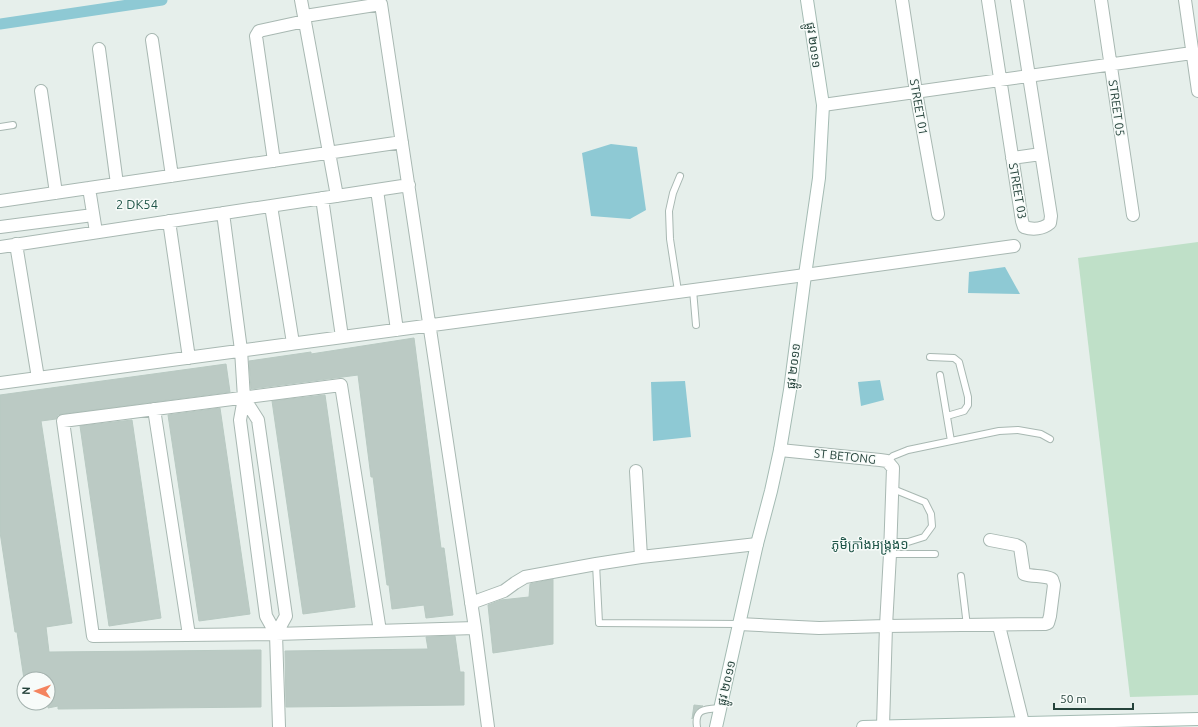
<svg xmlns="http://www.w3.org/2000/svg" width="1198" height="727" viewBox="0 0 1198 727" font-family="Ubuntu,'Noto Sans Khmer',sans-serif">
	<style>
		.green { fill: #bfe0c8 }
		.water { fill: #8ec9d4 }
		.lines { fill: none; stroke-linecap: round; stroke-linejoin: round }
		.canal { stroke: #8ec9d4; stroke-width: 11 }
		.building { fill: #bbcac4; stroke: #b8c9c2 }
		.service-casing { stroke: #a8b8b2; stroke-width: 8 }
		.minor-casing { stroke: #a8b8b2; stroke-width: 14 }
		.secondary-casing { stroke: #a4bbb3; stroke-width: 14 }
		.service { stroke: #fff; stroke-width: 6 }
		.minor { stroke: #fff; stroke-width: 12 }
		.secondary { stroke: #fff; stroke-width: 12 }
		.labels { text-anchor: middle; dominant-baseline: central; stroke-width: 3; stroke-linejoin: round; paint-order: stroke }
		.street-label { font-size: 12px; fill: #24423a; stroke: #f7fbf9 }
		.neighbourhood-label { font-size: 13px; fill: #1f5548; stroke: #f7fbf9 }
	</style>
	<rect width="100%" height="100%" fill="#e6efeb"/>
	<path class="green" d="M 1198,242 L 1198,695 L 1130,697 L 1078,258 Z"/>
	<path class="water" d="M 611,144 L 637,147 L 646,210 L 630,219 L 591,216 L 582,153 Z
		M 1005,267 L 1020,294 L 968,293 L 969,272 Z
		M 880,380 L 884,400 L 861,406 L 858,382 Z
		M 685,381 L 691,437 L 653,441 L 651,382 Z"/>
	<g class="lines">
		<path class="canal" d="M 0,24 L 162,0"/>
	</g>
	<path class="building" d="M 414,338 L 441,548 L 444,548 L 453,615 L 426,618 L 424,605 L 392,609 L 389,585 L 387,585 L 373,477 L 371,477 L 358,375 L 251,389 L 249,361 L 311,352 L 311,354 Z
		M 226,364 L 230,392 L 62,414 L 58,415 L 56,419 L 41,421 L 72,623 L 46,627 L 49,652 L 261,650 L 261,707 L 58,709 L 58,706 L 48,708 L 48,679 L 24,679 L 17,632 L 15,632 L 0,532 L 0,395 Z
		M 325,395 L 355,607 L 303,614 L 272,401 Z
		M 220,408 L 250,614 L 199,621 L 168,415 Z
		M 132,420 L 161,618 L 109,626 L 80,426 Z
		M 553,579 L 553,644 L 493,653 L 488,605 L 501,600 L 529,597 L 530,584 Z
		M 455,636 L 460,672 L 464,672 L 464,705 L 286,707 L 285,651 L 428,649 L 426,637 Z
		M 694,705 L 703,706 L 696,710 L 692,719 Z"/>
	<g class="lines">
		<defs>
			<path id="service" d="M 0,127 L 13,125
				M 693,290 L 696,325
				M 678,291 L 670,239 L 669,211 L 673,193 L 680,176
				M 930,357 L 954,358 L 959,362 L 968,397 L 968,405 L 964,411 L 947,416
				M 940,375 L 951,441
				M 887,461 L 893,456 L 908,450 L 999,431 L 1018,430 L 1041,434 L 1050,439
				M 890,542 L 908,542 L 924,537 L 932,526 L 931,514 L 925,502 L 893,489
				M 890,554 L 935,554
				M 596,564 L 599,623 L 739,624
				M 961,576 L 967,626
				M 697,727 C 694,708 706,709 721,708"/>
			<path id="minor" d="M 301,0 L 337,196
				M 902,0 L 916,92 L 938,214
				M 988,0 L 1022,221 L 1024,227 C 1033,230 1043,229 1050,223 L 1051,216 L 1017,0
				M 1101,0 L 1133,215
				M 1185,0 L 1198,91
				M 305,16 L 381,4 L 475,628
				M 152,40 L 172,176
				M 99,49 L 117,184
				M 41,91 L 56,193
				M 823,105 L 1192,53
				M 1012,158 L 1041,154
				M 274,161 L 256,36 L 259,31 L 305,21
				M 89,188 L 96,232
				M 377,190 L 397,330
				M 322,198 L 342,337
				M 0,201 L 402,142
				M 271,206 L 293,343
				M 223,213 L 241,350 L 244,398 L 240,420 L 266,616 L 276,634 L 279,727
				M 169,221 L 189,358
				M 0,227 L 93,215
				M 16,244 L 38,378
				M 0,247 L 409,185
				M 0,383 L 805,275 L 1014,246
				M 244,398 L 258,420 L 286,616 L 276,634
				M 154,409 L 189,635
				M 780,450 L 880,460 L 887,461 L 893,468 L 890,554 L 886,626 L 883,726
				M 636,471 L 641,557
				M 471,603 L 504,591 L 515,583 L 525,577 L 596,564 L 641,557 L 757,544
				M 739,624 L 819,628 L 886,626 L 1045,624 L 1048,623 L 1050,616 L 1054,585 L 1052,579 C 1044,575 1033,577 1024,574 L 1020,547 L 1016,545 L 990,540
				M 999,626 L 1023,723
				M 380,631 L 341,385 L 63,421 L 93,636 L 276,634 L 475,628 L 488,727"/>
			<path id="secondary" d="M 716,727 L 757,544 L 771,491 L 780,450 L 790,390 L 805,275 L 819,178 L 823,105 L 807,0
				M 863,727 L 1198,719"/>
		</defs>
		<use href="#service" class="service-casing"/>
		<use href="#minor" class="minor-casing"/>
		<use href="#secondary" class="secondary-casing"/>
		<use href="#service" class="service"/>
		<use href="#minor" class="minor"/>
		<use href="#secondary" class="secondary"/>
	</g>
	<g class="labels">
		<g class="street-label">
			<text transform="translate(814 45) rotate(82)">ផ្លូវ ២០១១</text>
			<text transform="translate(919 107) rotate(80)">STREET 01</text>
			<text transform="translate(1117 108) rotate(82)">STREET 05</text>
			<text transform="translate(1018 191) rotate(80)">STREET 03</text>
			<text transform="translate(793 366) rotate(-83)">ផ្លូវ ២០១១</text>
			<text transform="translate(845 456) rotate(6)">ST BETONG</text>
			<text transform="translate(726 683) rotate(-77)">ផ្លូវ ២០១១</text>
		</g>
		<g class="neighbourhood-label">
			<text x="137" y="204">2 DK54</text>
			<text x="870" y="544">ភូមិក្រាំងអង្រ្កង១</text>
		</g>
	</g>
	<g transform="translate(36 691) rotate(272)"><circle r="19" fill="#f7fbf9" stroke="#a3b1ad"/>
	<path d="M0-3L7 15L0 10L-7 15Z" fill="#f4845f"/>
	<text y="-6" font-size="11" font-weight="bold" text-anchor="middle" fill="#24423a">N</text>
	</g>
	<path d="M1054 703v6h79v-6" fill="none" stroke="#24423a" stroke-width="2"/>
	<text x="1060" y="703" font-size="12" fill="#24423a" stroke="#f7fbf9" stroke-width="3" paint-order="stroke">50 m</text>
</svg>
